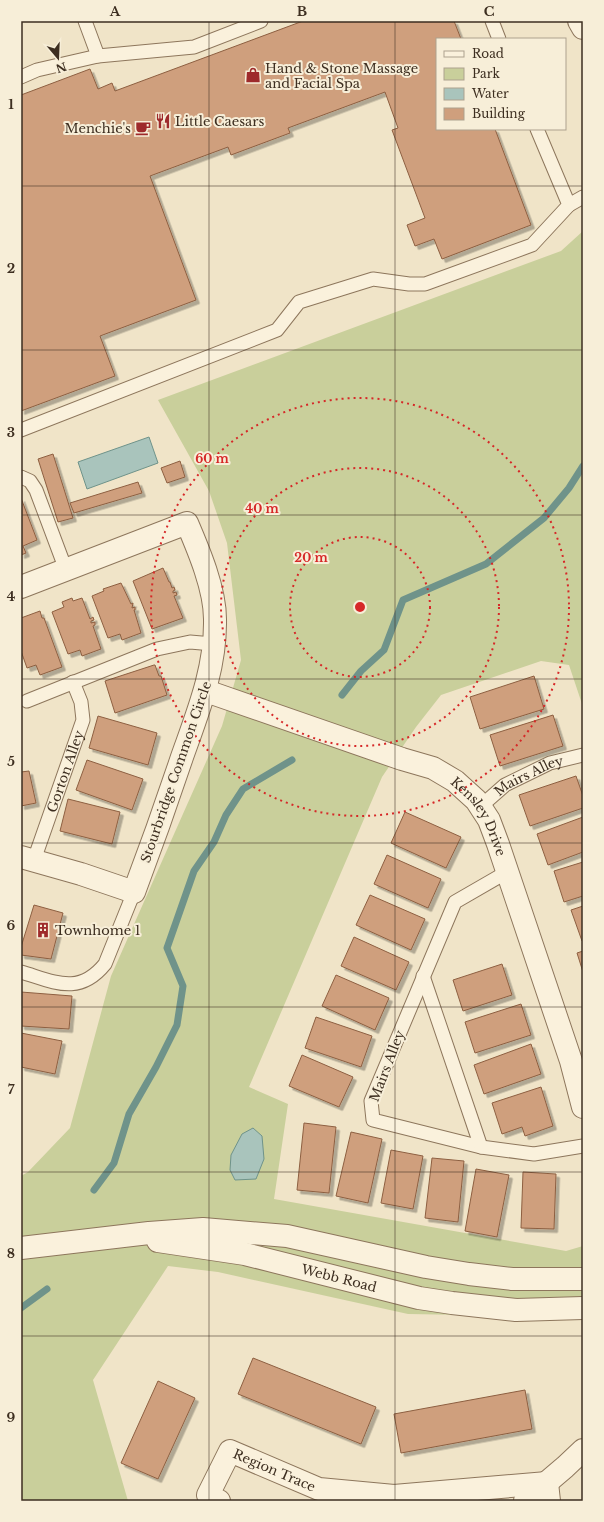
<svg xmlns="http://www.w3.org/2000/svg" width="604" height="1522" viewBox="0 0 604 1522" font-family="'Libre Baskerville',serif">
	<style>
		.green { fill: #c9cf9b }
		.water { fill: #a9c4bc; stroke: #6f938a }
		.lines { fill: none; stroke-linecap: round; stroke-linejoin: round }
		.stream { stroke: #6f938a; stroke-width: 7 }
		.building { fill: #cf9f7d; stroke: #8d5f41; filter: url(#shadow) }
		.service-casing { stroke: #8d765c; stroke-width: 15 }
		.minor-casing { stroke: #8d765c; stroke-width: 24 }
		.tertiary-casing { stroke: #8d765c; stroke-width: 24 }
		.service { stroke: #faf1dc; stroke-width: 13 }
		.minor { stroke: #faf1dc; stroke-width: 22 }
		.tertiary { stroke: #faf1dc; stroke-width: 22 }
		.grid { fill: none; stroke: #3d2e20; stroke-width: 1; stroke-opacity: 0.55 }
		.ring { fill: none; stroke: #d62828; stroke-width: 2; stroke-dasharray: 2 4 }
		.labels { text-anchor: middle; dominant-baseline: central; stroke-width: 4; stroke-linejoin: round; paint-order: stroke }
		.poi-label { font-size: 13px; fill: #3d2e20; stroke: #f7eed8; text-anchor: start }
		.street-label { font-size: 13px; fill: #3d2e20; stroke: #f7eed8 }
		.centre { fill: #d62828; stroke: #f7eed8; stroke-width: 2 }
		.ring-label { font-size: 12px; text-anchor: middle; font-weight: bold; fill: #d62828; stroke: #f7eed8; stroke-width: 4; stroke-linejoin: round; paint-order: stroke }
		.neatline { fill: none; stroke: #3d2e20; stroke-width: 1.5 }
		.grid-label { font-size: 13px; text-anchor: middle; font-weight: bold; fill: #3d2e20 }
	</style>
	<defs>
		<filter id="shadow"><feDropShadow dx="3.5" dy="3.5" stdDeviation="0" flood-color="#0004"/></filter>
	</defs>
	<rect width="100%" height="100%" fill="#f0e4c8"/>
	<path class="green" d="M 583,231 L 583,707 L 569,665 L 541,661 L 441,695 L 416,727 L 382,777 L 249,1087 L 288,1104 L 274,1199 L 566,1251 L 583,1246 L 583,1317 L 408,1314 L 218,1272 L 168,1266 L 93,1380 L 128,1501 L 21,1501 L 21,1176 L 28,1172 L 70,1128 L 111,976 L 222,726 L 241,660 L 227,543 L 209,491 L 158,400 L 561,251 Z"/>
	<path class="water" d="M 149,437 L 158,463 L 87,489 L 78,462 Z
		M 253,1128 L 262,1136 L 264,1159 L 256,1179 L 235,1180 L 230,1170 L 231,1155 L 242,1134 Z"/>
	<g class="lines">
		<path class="stream" d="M 342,695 L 361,671 L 384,650 L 403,600 L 486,564 L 544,518 L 569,488 L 583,466
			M 94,1190 L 114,1163 L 129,1114 L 156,1067 L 177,1025 L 183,986 L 167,948 L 194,871 L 214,842 L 226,815 L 243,789 L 292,760
			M 21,1308 L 47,1289"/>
	</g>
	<path class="building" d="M 303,21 L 454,21 L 461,39 L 437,39 L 437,129 L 495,129 L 531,225 L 442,259 L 434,239 L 415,246 L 407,225 L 425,218 L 392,130 L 398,128 L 385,92 L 288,128 L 290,133 L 231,155 L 228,147 L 150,176 L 196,300 L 100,336 L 115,376 L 21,411 L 21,95 L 90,69 L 98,89 L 112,83 L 115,91 Z
		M 53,454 L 73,518 L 58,522 L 38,459 Z
		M 180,461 L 185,477 L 167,483 L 161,468 Z
		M 138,482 L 142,493 L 74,513 L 70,503 Z
		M 21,498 L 37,540 L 23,546 L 26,553 L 21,555 Z
		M 163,568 L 169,582 L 170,582 L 172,588 L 174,587 L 175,590 L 173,591 L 173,593 L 176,592 L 177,595 L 174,596 L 183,618 L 152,629 L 133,581 Z
		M 121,583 L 131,604 L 133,603 L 132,608 L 135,607 L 135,610 L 134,610 L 141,633 L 122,640 L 120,634 L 108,638 L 92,596 L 104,591 L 103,589 Z
		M 72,598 L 73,601 L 82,598 L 90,619 L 93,617 L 94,620 L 91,621 L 91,623 L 95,622 L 95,625 L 93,626 L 101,649 L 82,656 L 80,650 L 68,654 L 52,612 L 64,607 L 62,602 Z
		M 40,611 L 42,618 L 44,618 L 62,667 L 40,675 L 36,665 L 27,668 L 21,651 L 21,618 Z
		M 154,665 L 155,665 L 159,676 L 161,676 L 167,695 L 115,713 L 105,681 Z
		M 534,676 L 544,709 L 480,729 L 470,697 Z
		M 553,715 L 563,746 L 500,766 L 490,735 Z
		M 98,716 L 157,733 L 148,765 L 89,748 Z
		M 87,760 L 143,779 L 132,810 L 76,790 Z
		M 29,771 L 36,803 L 21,806 L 21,772 Z
		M 576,776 L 583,796 L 583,808 L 530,826 L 519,795 Z
		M 68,799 L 120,812 L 112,844 L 60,831 Z
		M 405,812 L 461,837 L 446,868 L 391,843 Z
		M 583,817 L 583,852 L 548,865 L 537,834 Z
		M 387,855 L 441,879 L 428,908 L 374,884 Z
		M 583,862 L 583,896 L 564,902 L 554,871 Z
		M 370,895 L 425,919 L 411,950 L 356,925 Z
		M 34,905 L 63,913 L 51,959 L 21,955 L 21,947 Z
		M 583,906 L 583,941 L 582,941 L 571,910 Z
		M 354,937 L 409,962 L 396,990 L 341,966 Z
		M 583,951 L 583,972 L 577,953 Z
		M 502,964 L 512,995 L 463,1011 L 453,980 Z
		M 336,975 L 389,998 L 375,1030 L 322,1006 Z
		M 21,992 L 72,996 L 69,1029 L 21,1026 Z
		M 521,1004 L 531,1035 L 475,1053 L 465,1022 Z
		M 316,1017 L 372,1036 L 361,1067 L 305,1048 Z
		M 21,1033 L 62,1041 L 55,1074 L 21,1067 Z
		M 531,1044 L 541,1074 L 484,1094 L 474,1065 Z
		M 302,1055 L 353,1077 L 339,1107 L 289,1086 Z
		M 541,1087 L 553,1126 L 525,1136 L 522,1127 L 502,1134 L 492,1103 Z
		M 304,1123 L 336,1127 L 329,1193 L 297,1190 Z
		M 351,1132 L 382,1139 L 368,1203 L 336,1196 Z
		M 391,1150 L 423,1156 L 413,1209 L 381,1203 Z
		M 432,1158 L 464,1161 L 458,1222 L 425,1218 Z
		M 476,1169 L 509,1175 L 497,1237 L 465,1231 Z
		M 523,1172 L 556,1174 L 554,1229 L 521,1228 Z
		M 253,1358 L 376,1407 L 361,1444 L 238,1394 Z
		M 158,1381 L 195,1398 L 158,1479 L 121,1463 Z
		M 525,1390 L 532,1429 L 401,1453 L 394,1414 Z"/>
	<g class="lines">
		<defs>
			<g id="service">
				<path d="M 85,21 L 98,56"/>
				<path d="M 492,21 L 499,39"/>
				<path d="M 21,77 L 37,70 L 98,56 L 194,47 L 261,21"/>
				<path d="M 569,205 L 583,197"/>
				<path d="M 21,430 L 277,330 L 299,302 L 373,279 L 409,284 L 425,284 L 532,245 L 569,205 L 537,129"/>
				<path d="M 21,477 L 30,481 L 36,490 L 66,570"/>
				<path d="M 27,701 L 157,649 L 190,642 L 213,644"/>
				<path id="s1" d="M 480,807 L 505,785 L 550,763 L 583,755"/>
				<path id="s2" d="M 34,860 L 83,720 L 81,702 L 73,682"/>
				<path d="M 507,872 L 455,902 L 371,1101 L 373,1120 L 481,1147 L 534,1154 L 583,1146"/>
				<path d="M 21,972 C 55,982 79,996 105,964 L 134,892"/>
				<path d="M 423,976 L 481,1147"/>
			</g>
			<g id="minor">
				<path d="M 21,587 L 187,523 C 199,551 215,589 215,619 C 216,668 198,712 182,757 C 167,802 151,847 134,892 L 81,874 L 21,857"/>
				<path id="s3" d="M 206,691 L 402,759 L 433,768 L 455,781 L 476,800 L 489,820 L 498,844 L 571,1061 L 583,1107"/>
				<path id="s4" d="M 219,1501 L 208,1495 L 230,1451 L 319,1489 L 394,1496 L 547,1483 L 549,1501"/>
				<path d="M 525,1501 L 565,1467 L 583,1450"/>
			</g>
			<g id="tertiary">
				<path d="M 579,21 L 583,28"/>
				<path id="s5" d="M 158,1241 L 245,1254 L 419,1298 L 452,1303 L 516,1310 L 583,1308"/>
				<path d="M 21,1248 L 149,1233 L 203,1229 L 287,1236 L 426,1267 L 469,1274 L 512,1279 L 583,1279"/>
			</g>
		</defs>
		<use href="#service" class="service-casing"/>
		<use href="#minor" class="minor-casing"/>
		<use href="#tertiary" class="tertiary-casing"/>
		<use href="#service" class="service"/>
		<use href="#minor" class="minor"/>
		<use href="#tertiary" class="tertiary"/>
	</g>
	<path class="grid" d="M 209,21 L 209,1501M 395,21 L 395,1501M 21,186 L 583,186M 21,350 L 583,350M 21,515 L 583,515M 21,679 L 583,679M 21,843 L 583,843M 21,1007 L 583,1007M 21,1172 L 583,1172M 21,1336 L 583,1336"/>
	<g class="ring">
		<circle cx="360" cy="607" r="70"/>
		<circle cx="360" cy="607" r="139"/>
		<circle cx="360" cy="607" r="209"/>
	</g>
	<defs>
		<symbol id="shop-bare" viewBox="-9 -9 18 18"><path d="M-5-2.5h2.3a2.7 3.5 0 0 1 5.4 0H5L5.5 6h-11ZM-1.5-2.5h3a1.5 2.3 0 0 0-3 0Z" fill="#9e2a2b" stroke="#f7eed8" stroke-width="2.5" paint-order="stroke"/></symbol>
		<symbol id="restaurant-bare" viewBox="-9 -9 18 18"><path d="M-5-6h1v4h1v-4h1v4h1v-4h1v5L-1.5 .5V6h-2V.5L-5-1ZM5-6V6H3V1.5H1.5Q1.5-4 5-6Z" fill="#9e2a2b" stroke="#f7eed8" stroke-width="2.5" paint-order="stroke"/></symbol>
		<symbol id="cafe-bare" viewBox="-9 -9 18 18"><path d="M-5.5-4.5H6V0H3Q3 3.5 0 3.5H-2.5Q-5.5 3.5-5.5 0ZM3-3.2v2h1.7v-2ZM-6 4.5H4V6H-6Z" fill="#9e2a2b" stroke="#f7eed8" stroke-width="2.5" paint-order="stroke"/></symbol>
		<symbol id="building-bare" viewBox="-9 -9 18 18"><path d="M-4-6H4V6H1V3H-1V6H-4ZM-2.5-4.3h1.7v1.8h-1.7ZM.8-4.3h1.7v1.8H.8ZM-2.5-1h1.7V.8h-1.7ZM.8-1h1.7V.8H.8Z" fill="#9e2a2b" stroke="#f7eed8" stroke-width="2.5" paint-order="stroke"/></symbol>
	</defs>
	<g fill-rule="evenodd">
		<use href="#shop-bare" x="242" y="64" width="22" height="22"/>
		<use href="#restaurant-bare" x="152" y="110" width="22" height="22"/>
		<use href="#cafe-bare" x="132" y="117" width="22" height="22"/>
		<use href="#building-bare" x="32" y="919" width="22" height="22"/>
	</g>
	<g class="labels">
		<g class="poi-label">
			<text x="265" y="68">Hand &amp; Stone Massage<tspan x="265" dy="15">and Facial Spa</tspan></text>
			<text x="175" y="121">Little Caesars</text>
			<text x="131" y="128" text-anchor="end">Menchie's</text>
			<text x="55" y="930">Townhome 1</text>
		</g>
		<g class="street-label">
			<text stroke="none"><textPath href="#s2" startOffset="94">Gorton Alley</textPath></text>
			<text transform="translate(176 772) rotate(-71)">Stourbridge Common Circle</text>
			<text stroke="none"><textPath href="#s1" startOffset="59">Mairs Alley</textPath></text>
			<text stroke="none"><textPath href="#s3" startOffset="309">Kensley Drive</textPath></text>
			<text transform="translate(387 1066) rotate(-69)">Mairs Alley</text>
			<text stroke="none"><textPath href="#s5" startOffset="185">Webb Road</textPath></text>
			<text stroke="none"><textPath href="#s4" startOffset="110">Region Trace</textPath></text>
		</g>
	</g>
	<circle cx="360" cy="607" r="6" class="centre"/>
	<g class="ring-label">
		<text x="212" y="463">60 m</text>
		<text x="262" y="513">40 m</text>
		<text x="311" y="562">20 m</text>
	</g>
	<rect width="604" height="1522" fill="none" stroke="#f7eed8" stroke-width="44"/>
	<rect x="436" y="38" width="130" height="92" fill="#f7eed8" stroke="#ada18e"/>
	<rect x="444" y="51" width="20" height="6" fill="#faf1dc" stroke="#ada18e"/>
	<text x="472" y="58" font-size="12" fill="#3d2e20">Road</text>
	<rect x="444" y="68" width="20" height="12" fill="#c9cf9b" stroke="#ada18e"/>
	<text x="472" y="78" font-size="12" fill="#3d2e20">Park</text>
	<rect x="444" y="88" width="20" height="12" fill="#a9c4bc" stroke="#ada18e"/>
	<text x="472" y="98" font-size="12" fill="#3d2e20">Water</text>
	<rect x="444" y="108" width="20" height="12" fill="#cf9f7d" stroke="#ada18e"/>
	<text x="472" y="118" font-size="12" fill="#3d2e20">Building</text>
	<g transform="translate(58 58) rotate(161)" stroke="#f7eed8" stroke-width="3" paint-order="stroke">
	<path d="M0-3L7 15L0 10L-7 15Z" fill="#3d2e20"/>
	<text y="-6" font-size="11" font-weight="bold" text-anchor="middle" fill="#3d2e20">N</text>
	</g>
	<rect x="22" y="22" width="560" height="1478" class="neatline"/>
	<g class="grid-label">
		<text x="115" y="16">A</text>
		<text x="302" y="16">B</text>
		<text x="489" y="16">C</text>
		<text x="11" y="109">1</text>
		<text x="11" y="273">2</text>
		<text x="11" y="437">3</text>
		<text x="11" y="601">4</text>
		<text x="11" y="766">5</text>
		<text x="11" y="930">6</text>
		<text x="11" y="1094">7</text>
		<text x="11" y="1258">8</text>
		<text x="11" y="1422">9</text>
	</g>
</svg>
